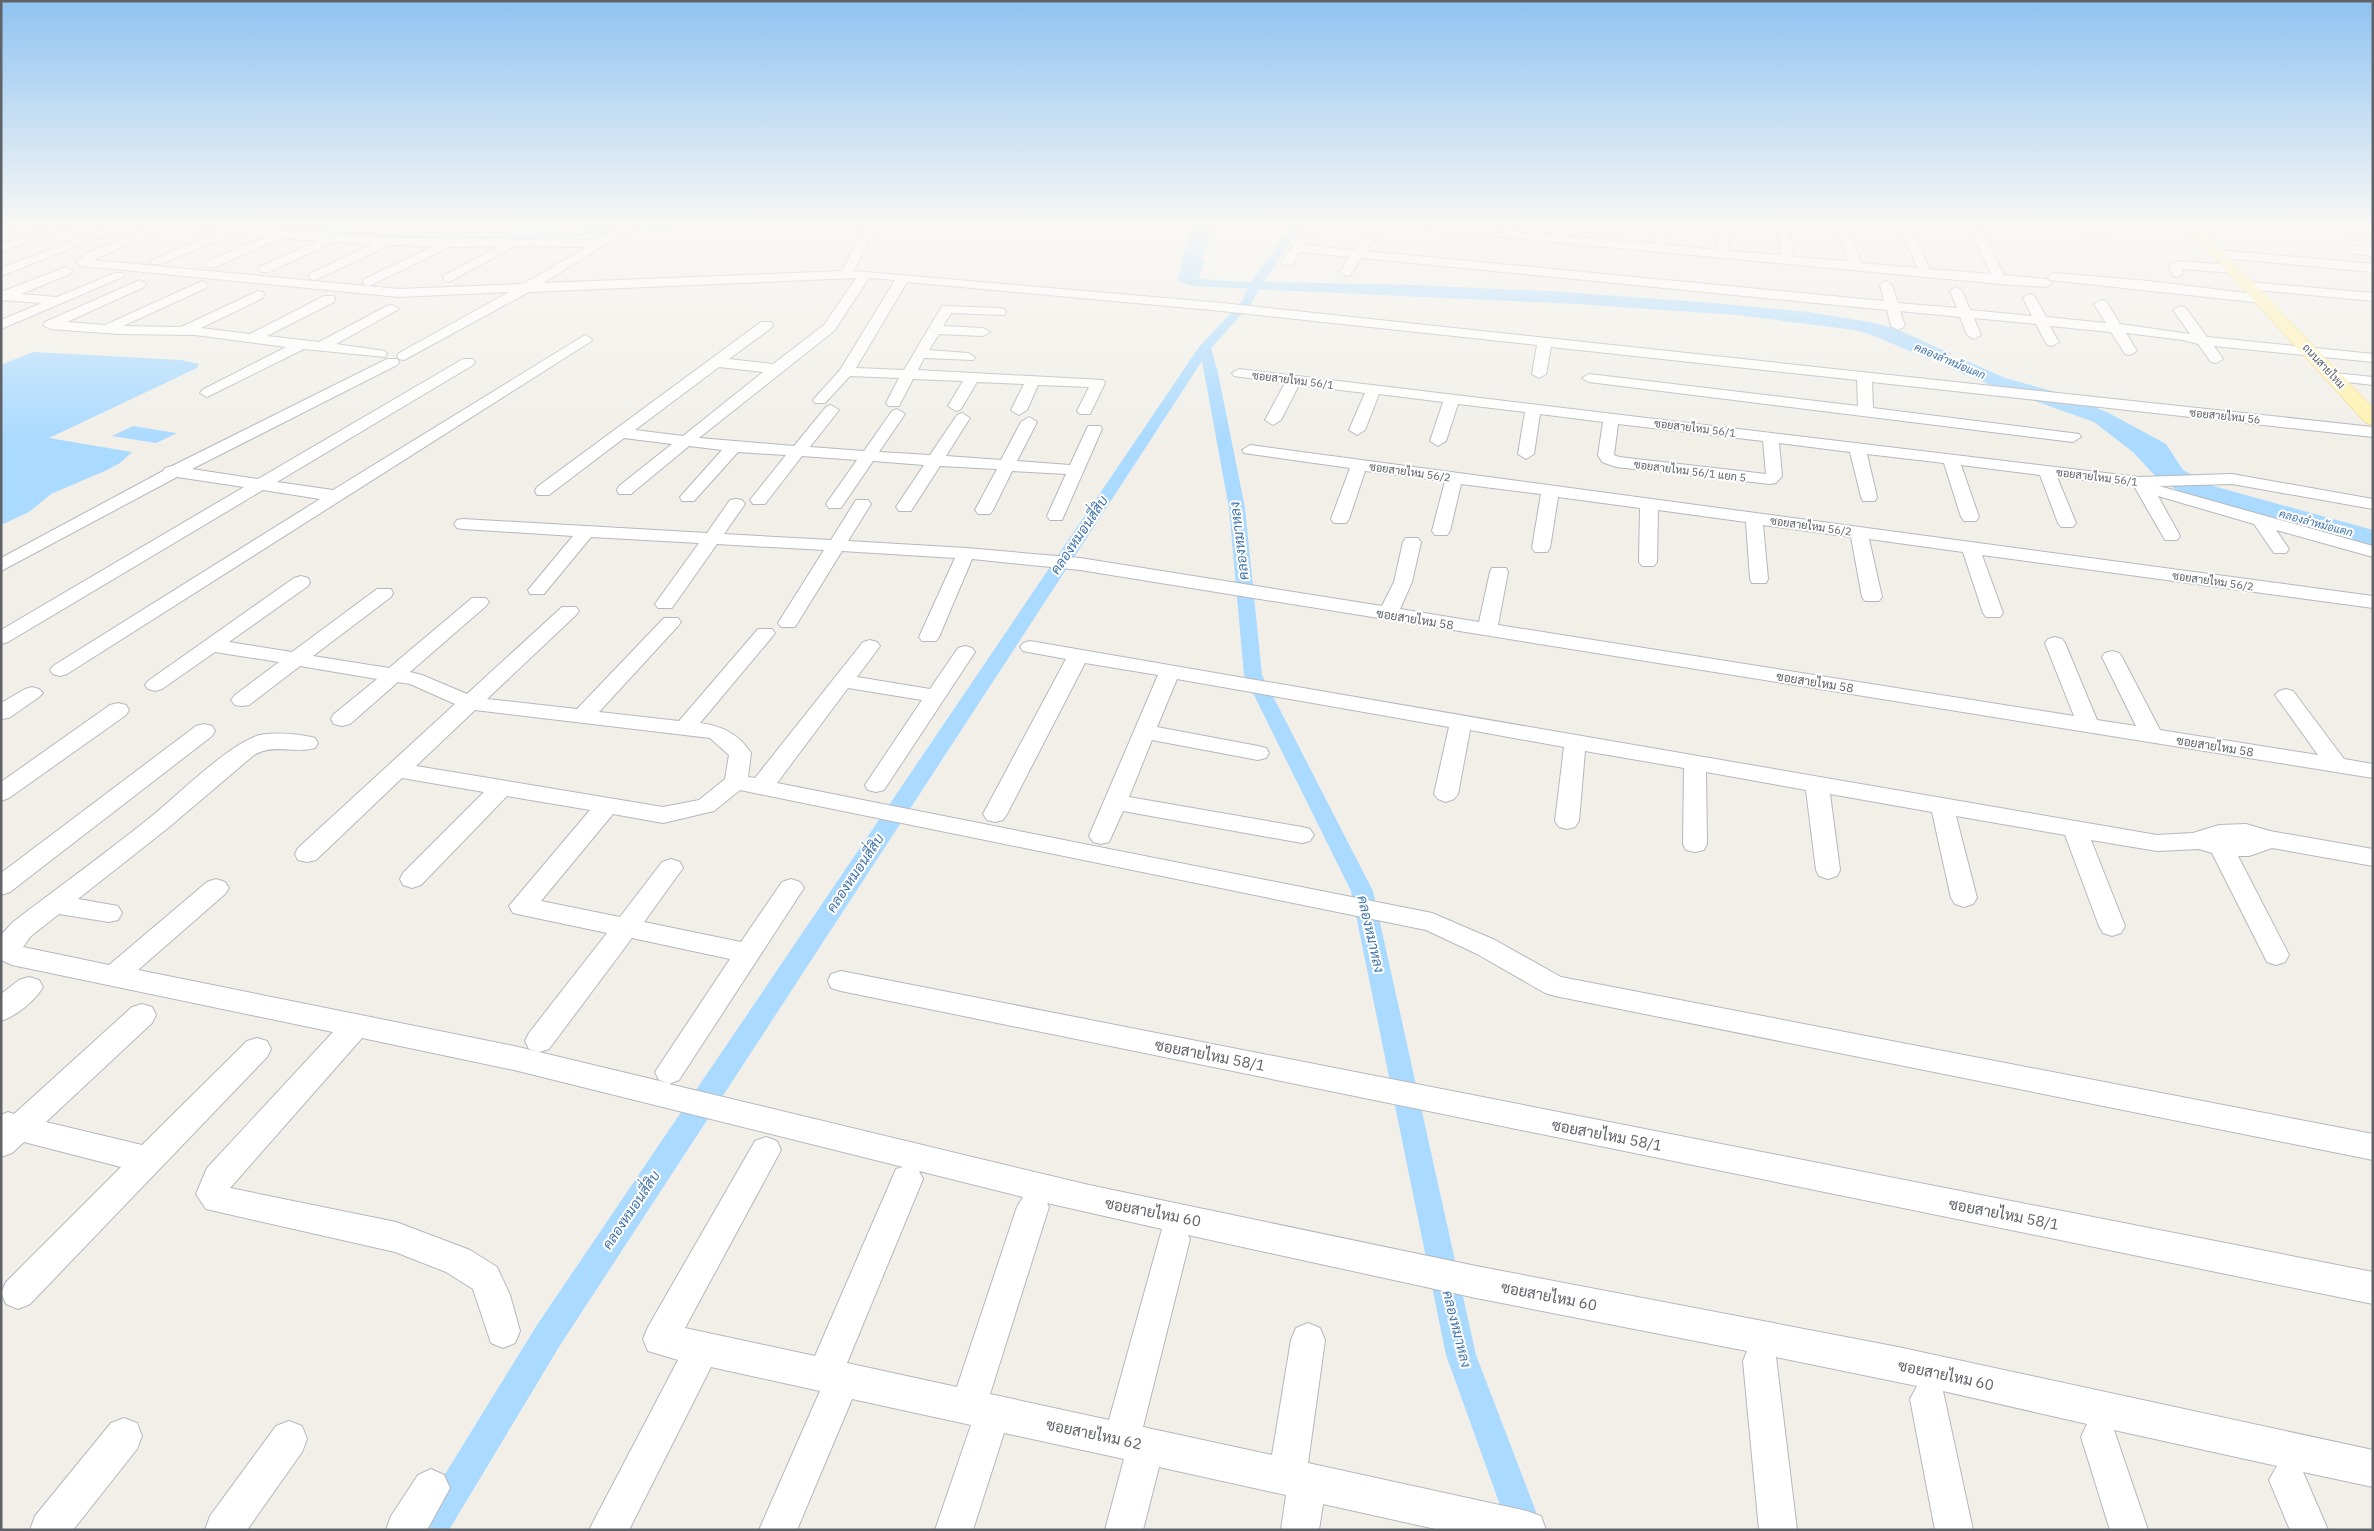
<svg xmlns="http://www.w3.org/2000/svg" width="2374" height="1531" viewBox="0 0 2374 1531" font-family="'IBM Plex Sans',Sarabun,sans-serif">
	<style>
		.water { fill: #aadaff }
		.pier { fill: #f1efe8 }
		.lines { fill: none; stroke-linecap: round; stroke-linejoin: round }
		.canal { fill: #aadaff; fill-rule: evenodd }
		.minor-casing { stroke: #b5b8bc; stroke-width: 2 }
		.major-casing { stroke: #f2c960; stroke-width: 1 }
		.minor { fill: #fff; fill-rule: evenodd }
		.major { fill: #fff2af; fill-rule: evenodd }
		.labels { text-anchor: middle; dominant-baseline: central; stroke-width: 4; stroke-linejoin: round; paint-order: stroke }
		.far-water-label { font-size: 11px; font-style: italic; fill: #4174aa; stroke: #fff }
		.far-street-label { font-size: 11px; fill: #5f6368; stroke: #fff }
		.street-label { font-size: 12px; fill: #5f6368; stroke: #fff }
		.water-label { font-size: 14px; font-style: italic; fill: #4174aa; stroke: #fff }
		.near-street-label { font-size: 15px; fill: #5f6368; stroke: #fff }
	</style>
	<rect width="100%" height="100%" fill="#f1efe8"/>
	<path class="water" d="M 1194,227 L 1214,227 L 1202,259 L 1205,261 L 1199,277 L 1201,279 L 1226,281 L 1413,285 L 1565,292 L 1713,303 L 1808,312 L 1870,322 L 1894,328 L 2005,378 L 2066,395 L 2109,413 L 2166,444 L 2183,470 L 2213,486 L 2373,530 L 2373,547 L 2179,491 L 2158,479 L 2133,452 L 2094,422 L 1995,387 L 1872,335 L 1855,330 L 1737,315 L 1576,304 L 1192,286 L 1178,281 L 1189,233 Z
		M 33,352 L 181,360 L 199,364 L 197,368 L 49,438 L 132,452 L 120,463 L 107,470 L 51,494 L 29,512 L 1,525 L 1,365 Z
		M 133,426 L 176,433 L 177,433 L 156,443 L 112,436 Z"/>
	<path class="pier" d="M 1952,353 L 1967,360 L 1938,366 L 1923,359 Z"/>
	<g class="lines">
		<path class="canal" d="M 257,227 L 296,227 L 403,235 L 487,236 L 630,227 L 675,227 L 670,230 L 487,242 L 403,241 L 262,230 Z
			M 1291,227 L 1301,227 L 1261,285 L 1251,304 L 1211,348 L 1218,373 L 1245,508 L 1262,675 L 1373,891 L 1476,1355 L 1543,1530 L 1509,1530 L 1446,1355 L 1351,891 L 1244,675 L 1229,508 L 1202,361 L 559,1347 L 449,1530 L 413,1530 L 418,1518 L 537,1325 L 1199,347 L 1242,301 L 1249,285 Z"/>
		<defs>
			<path id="minor" d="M 1,227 L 11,227 L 1,231 Z
				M 52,227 L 68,227 L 1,252 L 1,245 Z
				M 110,227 L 125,227 L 1,276 L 1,268 Z
				M 151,227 L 166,227 L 94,260 L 399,289 L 523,284 L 587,247 L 515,246 L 449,282 L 445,281 L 443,278 L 445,275 L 499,246 L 450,247 L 369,286 L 365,285 L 363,282 L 365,279 L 433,246 L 391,245 L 315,280 L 311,279 L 309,276 L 311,273 L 373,244 L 334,242 L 269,272 L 261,272 L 259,269 L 261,266 L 318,241 L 281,238 L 215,267 L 207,267 L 205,264 L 207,261 L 265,237 L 233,234 L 160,264 L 152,264 L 150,261 L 218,232 L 202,229 L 201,227 L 232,227 L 388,238 L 598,240 L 622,227 L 634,227 L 543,283 L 842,271 L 865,227 L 875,227 L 854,271 L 1222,303 L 2373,427 L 2373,437 L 1872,382 L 1873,408 L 2079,434 L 2081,437 L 2073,442 L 1589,382 L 1582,378 L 1589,374 L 1858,406 L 1857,380 L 1551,347 L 1546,374 L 1539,378 L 1532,374 L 1537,345 L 1222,311 L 907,282 L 856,368 L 904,370 L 942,306 L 999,308 L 1004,309 L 1006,312 L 1004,315 L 951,313 L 943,326 L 983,328 L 990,332 L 983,336 L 939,334 L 929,350 L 968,353 L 975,357 L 973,360 L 924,358 L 918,370 L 1103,380 L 1105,383 L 1090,414 L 1080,414 L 1077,411 L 1089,387 L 1038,385 L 1027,410 L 1019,415 L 1011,410 L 1024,384 L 977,382 L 961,409 L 956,411 L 948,406 L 963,381 L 913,379 L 899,406 L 889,406 L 886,403 L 899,378 L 850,376 L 825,403 L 815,403 L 813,400 L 840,370 L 895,280 L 869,278 L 834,331 L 699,438 L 794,446 L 826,407 L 831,405 L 839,410 L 810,447 L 864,451 L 892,411 L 897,409 L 905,414 L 879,452 L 930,455 L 957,415 L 962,413 L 970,418 L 946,456 L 1001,460 L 1021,422 L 1029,417 L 1037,422 L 1017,461 L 1070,465 L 1088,426 L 1100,426 L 1102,429 L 1062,520 L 1050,520 L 1047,516 L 1066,474 L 1012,471 L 993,510 L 990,514 L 978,514 L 975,510 L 997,469 L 940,466 L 911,511 L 899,511 L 896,507 L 924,465 L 873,461 L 841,508 L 829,508 L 826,504 L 857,460 L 802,456 L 765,504 L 753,504 L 750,500 L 786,455 L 738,452 L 694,501 L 682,501 L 680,497 L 722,450 L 689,446 L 631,494 L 619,494 L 617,490 L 619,486 L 672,444 L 624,438 L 549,495 L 537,495 L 535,491 L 537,487 L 761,322 L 771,322 L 773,325 L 771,328 L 729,359 L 773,364 L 824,325 L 856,278 L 529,292 L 404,360 L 399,359 L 397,356 L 399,353 L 509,292 L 399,297 L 82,266 L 76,262 L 87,253 ZM 719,367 L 763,372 L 683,436 L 635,430 Z
				M 1308,227 L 1314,230 L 1304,245 L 1355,250 L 1367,234 L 1371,233 L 1377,236 L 1366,251 L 1884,301 L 1880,285 L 1886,281 L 1892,285 L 1898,303 L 1957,308 L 1950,291 L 1956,287 L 1962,291 L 1970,310 L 2032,316 L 2023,298 L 2029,294 L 2034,295 L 2046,317 L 2106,323 L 2094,304 L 2101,300 L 2106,301 L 2120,324 L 2190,334 L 2173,310 L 2180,306 L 2185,307 L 2207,337 L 2373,354 L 2373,362 L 2214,346 L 2223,359 L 2216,363 L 2211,362 L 2198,344 L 2183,340 L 2126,333 L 2137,351 L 2130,355 L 2125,354 L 2111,332 L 2050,326 L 2059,342 L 2052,346 L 2047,345 L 2036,324 L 1974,318 L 1981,335 L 1974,339 L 1967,335 L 1960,317 L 1900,311 L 1905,326 L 1898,330 L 1891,326 L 1887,310 L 1362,258 L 1350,275 L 1346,276 L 1340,272 L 1350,257 L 1300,252 L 1292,265 L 1284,265 L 1282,262 L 1304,228 Z
				M 1421,227 L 1461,227 L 1656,244 L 1658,227 L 1668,227 L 1667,245 L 1717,250 L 1716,227 L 1727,227 L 1729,251 L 1782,255 L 1777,227 L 1788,227 L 1794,257 L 1848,261 L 1838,227 L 1849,227 L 1861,263 L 1917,268 L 1901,228 L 1912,227 L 1929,269 L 1991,274 L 1971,233 L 1977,230 L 1983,233 L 2004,275 L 2046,279 L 2052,283 L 2046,287 L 2000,284 L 1427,230 Z
				M 2069,227 L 2110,229 L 2112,231 C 2105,237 2076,233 2069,227 Z
				M 2322,227 L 2373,227 L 2373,233 L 2328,230 Z
				M 2355,246 L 2373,248 L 2373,256 L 2351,253 L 2349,250 Z
				M 2219,250 L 2373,264 L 2373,272 L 2215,257 L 2213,254 Z
				M 2177,261 L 2232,265 L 2238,269 L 2232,273 L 2182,269 L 2183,273 L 2177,277 L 2173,276 L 2169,266 Z
				M 66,267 L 72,271 L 70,274 L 21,294 L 57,297 L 115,273 L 123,273 L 125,276 L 1,329 L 1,320 L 42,303 L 1,300 L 1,292 Z
				M 2054,273 L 2149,281 L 2262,295 L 2268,299 L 2262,303 L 2050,280 L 2048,277 Z
				M 140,280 L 146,284 L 144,287 L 67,322 L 105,325 L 202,281 L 208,285 L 206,288 L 123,326 L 181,327 L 258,291 L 263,292 L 264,295 L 263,298 L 201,328 L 250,334 L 324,296 L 334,296 L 335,299 L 334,302 L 267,336 L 319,342 L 387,306 L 392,305 L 399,309 L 336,344 L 385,351 L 387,354 L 385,357 L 304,349 L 207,397 L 200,393 L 202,390 L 286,347 L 195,335 L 119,334 L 50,329 L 43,325 L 45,322 Z
				M 2250,282 L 2373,293 L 2373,301 L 2246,289 L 2244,286 Z
				M 585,335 L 592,339 L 590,342 L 67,674 L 60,676 L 53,674 L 50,670 L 53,666 L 320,499 L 263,490 L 8,642 L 1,644 L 1,630 L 244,487 L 177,477 L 1,571 L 1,558 L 163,471 L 165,468 L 172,466 L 387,359 L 397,359 L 399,362 L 397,365 L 192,469 L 258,479 L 463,359 L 473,359 L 475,362 L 473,365 L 277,482 L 333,490 Z
				M 1239,369 L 2139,477 L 2232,474 L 2373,499 L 2373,509 L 2232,484 L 2159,486 L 2373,546 L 2373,557 L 2276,530 L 2289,549 L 2286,553 L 2274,553 L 2254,524 L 2158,496 L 2180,536 L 2177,540 L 2165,540 L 2134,486 L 2057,477 L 2076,523 L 2073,527 L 2061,527 L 2058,523 L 2040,475 L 1961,465 L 1979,517 L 1976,521 L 1964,521 L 1961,517 L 1944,463 L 1867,454 L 1877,497 L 1875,501 L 1863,501 L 1861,497 L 1850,452 L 1779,443 L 1782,476 L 1776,483 L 1770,484 L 1616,467 L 1602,462 L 1598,455 L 1603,422 L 1540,414 L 1534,454 L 1526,459 L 1518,454 L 1525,412 L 1458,404 L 1446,441 L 1438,446 L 1430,441 L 1443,402 L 1379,394 L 1365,430 L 1357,435 L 1349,430 L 1365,393 L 1299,385 L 1281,420 L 1273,425 L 1265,420 L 1285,383 L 1234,376 L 1232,373 ZM 1618,424 L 1763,441 L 1766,474 L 1619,457 L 1614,455 Z
				M 2334,373 L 2373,377 L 2373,385 L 2329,380 L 2327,377 Z
				M 1250,445 L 2373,596 L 2373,608 L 1982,555 L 2003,613 L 2000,617 L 1986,617 L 1983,613 L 1963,552 L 1869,539 L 1882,597 L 1879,601 L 1865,601 L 1862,597 L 1851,537 L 1763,525 L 1768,579 L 1766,583 L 1752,583 L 1750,579 L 1746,522 L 1658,510 L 1657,562 L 1654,566 L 1642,566 L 1639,562 L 1640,508 L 1558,497 L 1550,548 L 1547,552 L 1535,552 L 1532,548 L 1541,494 L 1461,484 L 1450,531 L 1447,535 L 1435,535 L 1432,531 L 1445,481 L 1365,471 L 1349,519 L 1346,523 L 1334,523 L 1331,519 L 1350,468 L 1244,453 L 1242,450 Z
				M 736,499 L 742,500 L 745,504 L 724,534 L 831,540 L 856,500 L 868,500 L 871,504 L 848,541 L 966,548 L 1080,558 L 1382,606 L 1394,582 L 1403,542 L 1406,538 L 1418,538 L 1421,542 L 1412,582 L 1400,609 L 1479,622 L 1490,572 L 1492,568 L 1506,568 L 1508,572 L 1498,625 L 2074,716 L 2045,643 L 2048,639 L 2055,637 L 2062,639 L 2065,643 L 2097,720 L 2136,726 L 2102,657 L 2105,653 L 2112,651 L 2119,653 L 2122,657 L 2160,730 L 2318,755 L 2275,695 L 2279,691 L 2286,689 L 2293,691 L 2344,759 L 2373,764 L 2373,778 L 1080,570 L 972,559 L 939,637 L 936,641 L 922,641 L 919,637 L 955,558 L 842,551 L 795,627 L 781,627 L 778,623 L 824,550 L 717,544 L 672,608 L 658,608 L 655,604 L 699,543 L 591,537 L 544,594 L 530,594 L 528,590 L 573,536 L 463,529 L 457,528 L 454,524 L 457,520 L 463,519 L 707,533 L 730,500 Z
				M 301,576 L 308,578 L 310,582 L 308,586 L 229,642 L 292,652 L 377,589 L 391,589 L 393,593 L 391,597 L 313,656 L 389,668 L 472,598 L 486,598 L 489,602 L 486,606 L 410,672 L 422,675 L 467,694 L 562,607 L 576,607 L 579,611 L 576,615 L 487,699 L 577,709 L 664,618 L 678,618 L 681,622 L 678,626 L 599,712 L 679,721 L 758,629 L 772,629 L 775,633 L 772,637 L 700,723 C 722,726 739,734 751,753 L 748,777 L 755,778 L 863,642 L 870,640 L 877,642 L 880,646 L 857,677 L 930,689 L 958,648 L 965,646 L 972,648 L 975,652 L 884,790 L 876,792 L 868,790 L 865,785 L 922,700 L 848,688 L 777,783 L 1432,913 L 1495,940 L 1561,977 L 2373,1134 L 2373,1160 L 1555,996 L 1545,993 L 1477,954 L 1426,930 L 740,790 L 714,811 L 663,823 L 613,814 L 541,901 L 620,917 L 662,862 L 671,859 L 680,862 L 683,868 L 644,922 L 741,942 L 782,882 L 791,879 L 800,882 L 804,888 L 800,894 L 679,1080 L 669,1084 L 1089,1185 L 1476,1266 L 1898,1347 L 2373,1450 L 2373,1487 L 2303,1472 L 2328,1530 L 2290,1530 L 2269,1480 L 2277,1466 L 2114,1430 L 2148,1530 L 2110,1530 L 2081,1437 L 2087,1424 L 1943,1391 L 1973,1530 L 1935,1530 L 1910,1399 L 1917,1386 L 1776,1357 L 1797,1530 L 1759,1530 L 1743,1361 L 1747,1351 L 1476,1298 L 1188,1235 L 1190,1239 L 1143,1427 L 1272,1455 L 1291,1340 L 1296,1328 L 1308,1323 L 1320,1328 L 1325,1340 L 1308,1463 L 1527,1511 L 1541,1516 L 1546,1530 L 1440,1530 L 1323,1504 L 1319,1530 L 1281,1530 L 1286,1495 L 1159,1467 L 1143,1530 L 1105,1530 L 1124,1459 L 1004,1433 L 973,1530 L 935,1530 L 971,1425 L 852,1399 L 797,1530 L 759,1530 L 820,1391 L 711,1367 L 629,1530 L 589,1530 L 678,1360 L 648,1351 L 643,1339 L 648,1327 L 755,1141 L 766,1137 L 777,1141 L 781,1150 L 685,1328 L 815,1356 L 896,1169 L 903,1167 L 514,1070 L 362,1038 L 230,1188 L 396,1222 L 470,1250 L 497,1267 L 510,1295 L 520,1331 L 515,1343 L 503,1348 L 491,1343 L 473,1289 L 446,1272 L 395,1252 L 206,1209 L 196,1194 L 207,1168 L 333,1032 L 12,965 L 1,960 L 1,935 L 13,922 C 59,887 107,852 152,816 C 180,793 223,750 254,737 C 267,731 301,734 315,738 L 318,743 L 315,748 C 293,754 275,743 254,755 L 168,828 L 78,899 L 118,906 L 122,913 L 118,920 L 109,922 L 59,914 L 31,936 L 23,947 L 109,965 L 207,882 L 216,879 L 225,882 L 229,888 L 225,894 L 138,970 L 514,1046 L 668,1083 L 659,1080 L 655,1072 L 730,959 L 632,938 L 549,1049 L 539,1052 L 529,1049 L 525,1041 L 529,1033 L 607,933 L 522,915 L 513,913 L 509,906 L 590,810 L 507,796 L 421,885 L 412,888 L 403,885 L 400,879 L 403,873 L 484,792 L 402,778 L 316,860 L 307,862 L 298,860 L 295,854 L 298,848 L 455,704 L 410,684 L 398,682 L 350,724 L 342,726 L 334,724 L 331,719 L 334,714 L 377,679 L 300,666 L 249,705 L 242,706 L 235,705 L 231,700 L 235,695 L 279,662 L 215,652 L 162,689 L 155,691 L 148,689 L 145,685 L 148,681 L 294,578 ZM 475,710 L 710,738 L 729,755 L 725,779 L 699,800 L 663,807 L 416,766 ZM 919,1171 L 1023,1197 L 1017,1207 L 957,1387 L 847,1363 L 923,1179 ZM 1047,1203 L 1162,1229 L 1109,1420 L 990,1394 L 1049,1207 Z
				M 1030,641 L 2157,835 L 2193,833 L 2219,825 L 2246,824 L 2270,831 L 2373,849 L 2373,866 L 2272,848 L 2249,856 L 2238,856 L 2289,955 L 2285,962 L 2276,965 L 2267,962 L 2212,853 L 2199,849 L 2157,851 L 2091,840 L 2125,926 L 2121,933 L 2112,936 L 2103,933 L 2099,926 L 2065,835 L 1956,816 L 1977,898 L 1973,904 L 1964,907 L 1955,904 L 1951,898 L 1932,812 L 1830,794 L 1840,870 L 1837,876 L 1828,879 L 1819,876 L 1816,870 L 1806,790 L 1706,772 L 1707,844 L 1704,850 L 1695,852 L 1686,850 L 1683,844 L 1684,768 L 1585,751 L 1579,821 L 1575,827 L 1567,829 L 1559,827 L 1555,821 L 1564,747 L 1470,730 L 1458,794 L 1454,799 L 1446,802 L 1438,799 L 1434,794 L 1449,727 L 1177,679 L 1157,727 L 1258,746 L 1266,748 L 1269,753 L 1266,758 L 1258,760 L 1152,740 L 1129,797 L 1302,827 L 1310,829 L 1314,835 L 1310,841 L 1302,843 L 1123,811 L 1109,842 L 1101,844 L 1093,842 L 1089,836 L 1158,675 L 1085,663 L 1007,814 L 1003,820 L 995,822 L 987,820 L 983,814 L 1066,659 L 1023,651 L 1020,647 L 1023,643 Z
				M 32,687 L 39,689 L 43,693 L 39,697 L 9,718 L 1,719 L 1,703 L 25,689 Z
				M 118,703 L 126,705 L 129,710 L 126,715 L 9,798 L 1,801 L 1,782 L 110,705 Z
				M 204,724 L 212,726 L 215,731 L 212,736 L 10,892 L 1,895 L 1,873 L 196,726 Z
				M 841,971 L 2373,1272 L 2373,1304 L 841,991 L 831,988 L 828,981 L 831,974 Z
				M 29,977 L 39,980 L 43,987 C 35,1001 16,1016 1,1021 L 1,994 L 19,980 Z
				M 142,1004 L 152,1007 L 156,1015 L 152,1023 L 46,1122 L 142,1145 L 247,1041 L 257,1038 L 267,1041 L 271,1049 L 267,1057 L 30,1304 L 18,1309 L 6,1304 L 1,1293 L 6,1282 L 121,1167 L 24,1142 L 12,1153 L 1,1157 L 1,1115 L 8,1112 L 14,1114 L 132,1007 Z
				M 124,1418 L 137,1423 L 142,1436 L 137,1449 L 73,1530 L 30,1530 L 35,1516 L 111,1423 Z
				M 289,1421 L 302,1426 L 307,1439 L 302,1452 L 247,1530 L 205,1530 L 210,1516 L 276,1426 Z
				M 431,1469 L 444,1475 L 450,1488 L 427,1530 L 386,1530 L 391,1516 L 418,1475 Z"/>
			<path id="major" d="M 2186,227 L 2200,227 L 2373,408 L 2373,425 L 2366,423 Z"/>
		</defs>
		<use href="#minor" class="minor-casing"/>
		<use href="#major" class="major-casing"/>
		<use href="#minor" class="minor"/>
		<use href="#major" class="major"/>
	</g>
	<linearGradient id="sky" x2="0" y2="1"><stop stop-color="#8fc3f1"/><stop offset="0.51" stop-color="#f9f8f5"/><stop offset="1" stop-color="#f9f8f5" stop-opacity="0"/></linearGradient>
	<rect width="2374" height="441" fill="url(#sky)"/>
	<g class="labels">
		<g class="far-water-label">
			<text transform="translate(1950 361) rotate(23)">คลองลำหม้อแตก</text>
			<text transform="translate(2316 523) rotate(15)">คลองลำหม้อแตก</text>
		</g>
		<g class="far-street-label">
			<text transform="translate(2324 366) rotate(47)">ถนนสายไหม</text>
			<text transform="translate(1293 380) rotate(7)">ซอยสายไหม 56/1</text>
			<text transform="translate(2225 416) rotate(6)">ซอยสายไหม 56</text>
			<text transform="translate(1695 428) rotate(7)">ซอยสายไหม 56/1</text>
			<text transform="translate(1690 471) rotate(7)">ซอยสายไหม 56/1 แยก 5</text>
			<text transform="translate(1410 472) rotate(8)">ซอยสายไหม 56/2</text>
			<text transform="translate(2097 477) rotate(7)">ซอยสายไหม 56/1</text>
			<text transform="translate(1811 526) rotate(8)">ซอยสายไหม 56/2</text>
			<text transform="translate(2213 581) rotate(8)">ซอยสายไหม 56/2</text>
		</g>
		<g class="street-label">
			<text transform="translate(1415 619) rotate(9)">ซอยสายไหม 58</text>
			<text transform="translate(1815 682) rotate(9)">ซอยสายไหม 58</text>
			<text transform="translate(2215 746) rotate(9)">ซอยสายไหม 58</text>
		</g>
		<g class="water-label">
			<text transform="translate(1079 535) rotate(-56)">คลองหมอนสี่สิบ</text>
			<text transform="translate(1239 541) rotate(-97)">คลองหมาหลง</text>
			<text transform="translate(855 873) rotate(-56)">คลองหมอนสี่สิบ</text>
			<text transform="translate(1371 934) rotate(77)">คลองหมาหลง</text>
			<text transform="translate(631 1210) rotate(-56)">คลองหมอนสี่สิบ</text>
			<text transform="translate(1457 1329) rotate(76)">คลองหมาหลง</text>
		</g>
		<g class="near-street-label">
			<text transform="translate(1210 1055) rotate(11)">ซอยสายไหม 58/1</text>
			<text transform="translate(1607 1135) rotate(11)">ซอยสายไหม 58/1</text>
			<text transform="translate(1153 1212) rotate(11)">ซอยสายไหม 60</text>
			<text transform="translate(2004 1214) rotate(11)">ซอยสายไหม 58/1</text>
			<text transform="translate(1549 1296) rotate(11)">ซอยสายไหม 60</text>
			<text transform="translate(1946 1375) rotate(12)">ซอยสายไหม 60</text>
			<text transform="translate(1094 1434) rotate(12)">ซอยสายไหม 62</text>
		</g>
	</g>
	<rect width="2374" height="1531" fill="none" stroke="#5f6368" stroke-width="5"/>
</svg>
